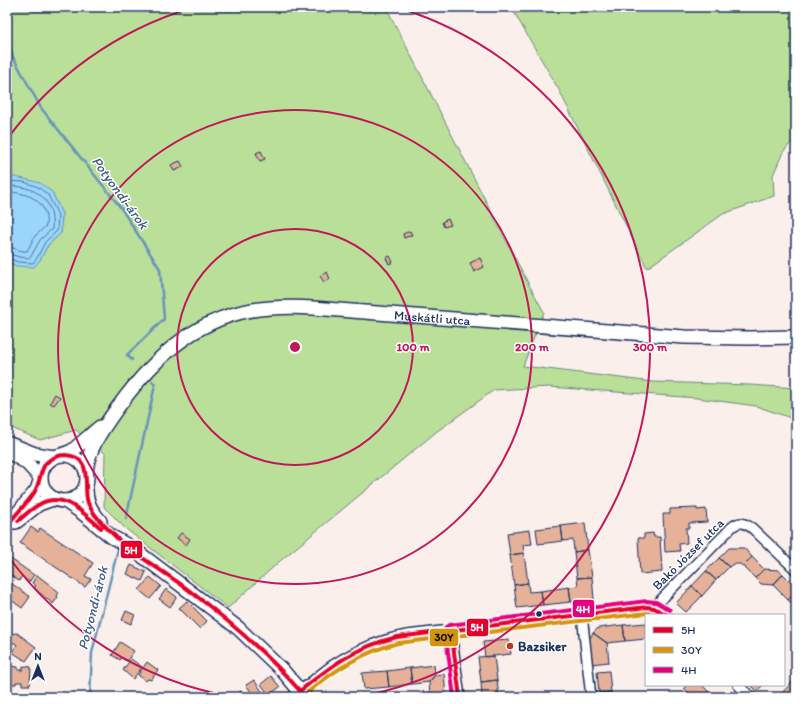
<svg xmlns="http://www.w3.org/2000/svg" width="803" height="704" viewBox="0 0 803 704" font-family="Itim,sans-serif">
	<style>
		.green { fill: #badf99; stroke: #6a877c }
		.water { fill: #9ad6fb; stroke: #6793bc }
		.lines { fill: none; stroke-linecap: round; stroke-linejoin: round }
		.shore { stroke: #4e729d; stroke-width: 1 }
		.stream { stroke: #6793bc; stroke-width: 2.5 }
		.building { fill: #e5b199; stroke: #1b2f5e }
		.street-casing { stroke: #1b2f5e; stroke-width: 12 }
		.secondary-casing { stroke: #1b2f5e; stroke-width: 16 }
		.street { stroke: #fff; stroke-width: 9 }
		.secondary { stroke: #fff; stroke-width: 13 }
		.bus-1-casing { stroke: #fff; stroke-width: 7 }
		.bus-2-casing { stroke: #fff; stroke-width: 7 }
		.bus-3-casing { stroke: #fff; stroke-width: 7 }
		.bus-1 { stroke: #e4002b; stroke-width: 4 }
		.bus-2 { stroke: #d6940e; stroke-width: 4 }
		.bus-3 { stroke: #e5007d; stroke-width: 4 }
		.ring { fill: none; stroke: #c2185b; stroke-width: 2 }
		.bus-dot { fill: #1b2f5e; stroke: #fff; stroke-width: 1.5 }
		.poi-dot { fill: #c8321e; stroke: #fff; stroke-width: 1.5 }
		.labels { text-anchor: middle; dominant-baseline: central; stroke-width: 3; stroke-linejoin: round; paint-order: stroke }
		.street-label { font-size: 13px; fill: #1b2f5e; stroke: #fff }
		.poi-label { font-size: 13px; font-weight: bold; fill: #1b2f5e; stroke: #fff; text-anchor: start }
		.water-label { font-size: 14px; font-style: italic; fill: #3b5985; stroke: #fff }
		.centre { fill: #c2185b; stroke: #fff; stroke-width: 2 }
		.ring-label { font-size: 12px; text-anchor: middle; font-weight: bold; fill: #c2185b; stroke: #fff; stroke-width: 3; stroke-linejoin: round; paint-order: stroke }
		.line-badge { stroke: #fff; stroke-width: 1.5 }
		.badge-label { font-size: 11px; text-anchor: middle; font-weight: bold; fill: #fff }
		.pale-badge-label { font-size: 11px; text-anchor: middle; font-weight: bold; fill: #111 }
	</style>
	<rect width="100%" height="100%" fill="#faefeb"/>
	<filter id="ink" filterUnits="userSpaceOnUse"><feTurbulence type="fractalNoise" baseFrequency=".025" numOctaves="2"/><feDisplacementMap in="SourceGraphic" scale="8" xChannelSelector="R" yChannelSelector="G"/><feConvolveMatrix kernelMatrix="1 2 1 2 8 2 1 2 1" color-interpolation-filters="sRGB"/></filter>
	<g filter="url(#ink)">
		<path class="green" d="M 7,7 L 386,7 L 529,285 L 544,312 L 523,366 L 653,382 L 750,385 L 796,388 L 796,424 L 788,417 L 756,406 L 697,398 L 549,387 L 494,390 L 436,432 L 280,561 L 228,608 L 126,529 L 104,507 L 105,453 L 76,430 L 40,440 L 7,426 L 7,261 L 16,266 L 40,260 L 48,245 L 61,233 L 62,214 L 52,192 L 9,176 L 7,177 Z
			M 511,7 L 796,7 L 796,137 L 783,152 L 773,175 L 774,196 L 723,214 L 647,268 L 559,90 Z"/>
		<path class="water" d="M 9,176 L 25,179 L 40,183 L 52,192 L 62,214 L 61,233 L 48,245 L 40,260 L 34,267 L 16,266 L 7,261 L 7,177 Z"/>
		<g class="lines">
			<path class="shore" d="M 7,181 L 24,182 L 38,187 L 48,195 L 58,215 L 57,231 L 45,242 L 37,258 L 33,263 L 18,262 L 7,258
				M 7,186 C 35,185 55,199 52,229 L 40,240 L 30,258 L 19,257 L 7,253
				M 7,192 C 28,192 49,201 46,226 L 35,236 L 27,251 C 20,252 14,247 7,247"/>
			<path class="stream" d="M 7,39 L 13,57 L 41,108 L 121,208 L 160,269 L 164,319 L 127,355 L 132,360
				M 126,519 L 155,385 L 152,381
				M 90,697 L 92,653 L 118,549"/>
		</g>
		<path class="building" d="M 261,151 L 265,159 L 260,161 L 256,153 Z
			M 180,161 L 183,167 L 174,171 L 171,165 Z
			M 448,219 L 451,225 L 444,227 L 442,222 Z
			M 410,231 L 412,235 L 404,238 L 403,234 Z
			M 390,256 L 393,262 L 389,264 L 386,258 Z
			M 480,258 L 484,267 L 474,272 L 470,263 Z
			M 327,272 L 330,279 L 324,282 L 320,276 Z
			M 55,394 L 60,397 L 54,405 L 50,403 Z
			M 697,508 L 697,510 L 706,509 L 707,522 L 689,523 L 689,528 L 686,528 L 687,543 L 679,544 L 680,551 L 665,552 L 663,514 L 670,514 L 670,509 Z
			M 585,523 L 588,550 L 574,552 L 573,540 L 563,541 L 561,526 Z
			M 561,526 L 563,541 L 538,544 L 536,529 Z
			M 31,527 L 38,532 L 40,528 L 93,563 L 85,576 L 91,579 L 85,587 L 20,543 Z
			M 530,530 L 532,544 L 523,545 L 524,553 L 510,555 L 507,533 Z
			M 181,533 L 190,539 L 186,545 L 177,538 Z
			M 653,533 L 654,537 L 660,537 L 662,572 L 640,574 L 638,538 L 644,538 L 644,534 Z
			M 729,548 L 744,548 L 752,557 L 743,566 L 740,564 L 733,564 L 729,567 L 719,558 Z
			M 588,550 L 592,577 L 577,578 L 574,552 Z
			M 524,553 L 528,583 L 514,585 L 510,555 Z
			M 8,557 L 34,575 L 29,582 L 22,576 L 19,581 L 7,573 L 7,559 Z
			M 752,557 L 764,569 L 755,578 L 743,566 Z
			M 719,558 L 729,567 L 716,580 L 706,571 Z
			M 131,565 L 146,572 L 142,581 L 127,574 Z
			M 764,569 L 778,570 L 783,574 L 773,585 L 761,584 L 755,578 Z
			M 706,571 L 716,580 L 702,596 L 692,586 Z
			M 783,574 L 796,587 L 796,592 L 788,600 L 773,585 Z
			M 37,575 L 59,592 L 57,596 L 58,597 L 53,604 L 34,588 L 36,586 L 32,583 Z
			M 150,577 L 161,586 L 150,599 L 139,590 Z
			M 592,577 L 594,599 L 571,602 L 569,587 L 578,586 L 577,578 Z
			M 7,580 L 30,597 L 22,608 L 7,597 Z
			M 528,583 L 529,592 L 541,591 L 543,605 L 517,608 L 514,585 Z
			M 692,586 L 702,596 L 686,612 L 676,603 Z
			M 569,587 L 571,602 L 543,605 L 541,591 Z
			M 166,589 L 177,597 L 170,607 L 159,599 Z
			M 796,592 L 796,608 L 788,600 Z
			M 187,601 L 207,621 L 200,629 L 179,608 Z
			M 126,611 L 135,615 L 131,624 L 122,620 Z
			M 646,623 L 646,639 L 625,641 L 623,625 Z
			M 623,625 L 625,641 L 607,643 L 593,633 L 598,628 Z
			M 17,633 L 36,647 L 26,661 L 12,652 L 17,645 L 15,643 L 8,643 L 8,634 Z
			M 593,633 L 607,643 L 609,662 L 591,664 L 589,639 Z
			M 509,640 L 511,654 L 485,657 L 483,642 Z
			M 120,642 L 134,651 L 127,661 L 121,658 L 120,660 L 112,655 Z
			M 494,656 L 497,680 L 481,682 L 478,657 Z
			M 131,659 L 142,667 L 133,679 L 123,670 Z
			M 147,662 L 158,670 L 151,680 L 148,679 L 146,681 L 138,675 Z
			M 434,665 L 435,675 L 429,682 L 412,684 L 410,668 Z
			M 8,666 L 18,667 L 18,670 L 23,670 L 23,666 L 31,667 L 30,685 L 22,685 L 22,682 L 16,682 L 16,684 L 10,684 L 10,679 L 7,678 Z
			M 410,668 L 412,684 L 389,687 L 387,671 Z
			M 387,671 L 389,687 L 364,689 L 362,673 Z
			M 609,671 L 611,692 L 599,693 L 597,672 Z
			M 444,674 L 446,697 L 430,697 L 429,682 L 435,675 Z
			M 271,676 L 280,687 L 269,695 L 261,684 Z
			M 796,678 L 796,697 L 772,697 L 775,693 L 779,696 Z
			M 254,680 L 266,697 L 255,697 L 246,685 Z
			M 497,680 L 499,697 L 482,697 L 481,682 Z
			M 687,685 L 702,685 L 709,692 L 704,697 L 693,697 L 684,688 Z
			M 751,685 L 763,685 L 757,691 Z
			M 241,691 L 245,697 L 234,697 L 234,696 Z
			M 611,692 L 612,697 L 599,697 L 599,693 Z"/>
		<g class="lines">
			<defs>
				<path id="street" d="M 654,608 L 655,606 L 731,528 C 739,521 743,522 752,528 L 796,570
					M 582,615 L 591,697
					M 451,630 L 460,697
					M 738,685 L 751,697
					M 292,697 C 306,687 319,675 333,665 C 356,650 380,640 407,635 L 647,607 L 654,608 L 667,615"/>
				<g id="secondary">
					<path d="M 7,443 L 35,454 L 54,457"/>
					<path d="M 7,451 L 26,462 L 40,477"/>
					<circle cx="64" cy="478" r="23"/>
					<path d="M 62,455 L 72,451 L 100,427"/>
					<path id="s1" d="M 86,471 C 89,446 104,427 118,407 C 156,355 202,312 270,308 C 285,307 299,307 313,308 L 684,337 L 750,338 L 796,337"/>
					<path d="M 86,485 C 85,501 90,509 100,521"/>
					<path d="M 65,501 L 80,511 L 112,537 L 132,548 L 238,628 L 283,671 L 305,697"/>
					<path d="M 16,522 L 39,504 L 53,499"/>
					<path d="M 7,526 L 37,490 L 40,481"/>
				</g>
			</defs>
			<use href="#street" class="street-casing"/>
			<use href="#secondary" class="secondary-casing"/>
			<use href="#street" class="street"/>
			<use href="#secondary" class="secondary"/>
			<defs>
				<path id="bus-1" d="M 18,521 C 25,515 32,508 40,504 C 64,491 83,513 101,528
					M 7,526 C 15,514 26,505 34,493 C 40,484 40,470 46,463 C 51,458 59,455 65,455 C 95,456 82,487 88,503 C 94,517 107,528 117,538 C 138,557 163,571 186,588 C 227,619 266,652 300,691
					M 451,630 L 460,697
					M 300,691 C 332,665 356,647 397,637 L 647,607 L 654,608 L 667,615"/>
				<path id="bus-2" d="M 310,693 L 308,692 C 336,669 363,652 398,643 L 647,613 L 654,615"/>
				<path id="bus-3" d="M 454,697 L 445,630 L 446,627 L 449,625 L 647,601 L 656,602 L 670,610"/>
			</defs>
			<use href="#bus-1" class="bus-1-casing"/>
			<use href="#bus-2" class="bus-2-casing"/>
			<use href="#bus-3" class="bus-3-casing"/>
			<use href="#bus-1" class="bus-1"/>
			<use href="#bus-2" class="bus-2"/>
			<use href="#bus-3" class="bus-3"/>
		</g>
	</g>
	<g class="ring">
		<circle cx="295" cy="347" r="118"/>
		<circle cx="295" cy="347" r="237"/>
		<path d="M233 697A355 355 0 0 1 8 556M8 138A355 355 0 0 1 191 8M399 8A355 355 0 0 1 357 697"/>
	</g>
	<circle class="bus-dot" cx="539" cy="614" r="3.5"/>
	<circle class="poi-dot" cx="510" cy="646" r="4"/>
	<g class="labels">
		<g class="street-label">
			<text stroke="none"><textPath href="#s1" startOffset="423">Muskátli utca</textPath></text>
			<text transform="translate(688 554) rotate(-45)">Bakó József utca</text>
		</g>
		<g class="poi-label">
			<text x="518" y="646">Bazsiker</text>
		</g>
		<g class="water-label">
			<text transform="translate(120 193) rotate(54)">Potyondi-árok</text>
			<text transform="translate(93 608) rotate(-76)">Potyondi-árok</text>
		</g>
	</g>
	<circle cx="295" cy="347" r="6" class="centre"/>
	<g class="ring-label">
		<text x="413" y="351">100 m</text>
		<text x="532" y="351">200 m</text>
		<text x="650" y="351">300 m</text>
	</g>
	<g class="line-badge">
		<rect x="120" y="540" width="23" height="19" rx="4" fill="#e4002b"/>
		<rect x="572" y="599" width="23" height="19" rx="4" fill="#e5007d"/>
		<rect x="466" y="618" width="23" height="19" rx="4" fill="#e4002b"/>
		<rect x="429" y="628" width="30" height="19" rx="4" fill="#d6940e"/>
	</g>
	<g class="badge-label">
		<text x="131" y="554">5H</text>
		<text x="583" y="613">4H</text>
		<text x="477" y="631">5H</text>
	</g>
	<g class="pale-badge-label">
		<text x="444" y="641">30Y</text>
	</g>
	<rect width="803" height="704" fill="none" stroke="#fff" stroke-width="24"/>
	<rect x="12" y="12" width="779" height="680" fill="none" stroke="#1b2f5e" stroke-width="1.5" filter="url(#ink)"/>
	<rect x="645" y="614" width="140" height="72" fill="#ffffff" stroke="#a4acbf"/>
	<rect x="653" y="627" width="20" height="6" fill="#e4002b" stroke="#a4acbf"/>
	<text x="681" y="634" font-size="12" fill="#1b2f5e">5H</text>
	<rect x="653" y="647" width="20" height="6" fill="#d6940e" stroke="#a4acbf"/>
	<text x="681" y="654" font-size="12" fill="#1b2f5e">30Y</text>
	<rect x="653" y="667" width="20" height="6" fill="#e5007d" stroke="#a4acbf"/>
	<text x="681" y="674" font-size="12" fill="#1b2f5e">4H</text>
	<g transform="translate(38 666)" stroke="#ffffff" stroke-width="3" paint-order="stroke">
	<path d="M0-3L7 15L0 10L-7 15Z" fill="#1b2f5e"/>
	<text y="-6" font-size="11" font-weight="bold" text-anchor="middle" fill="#1b2f5e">N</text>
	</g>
</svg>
